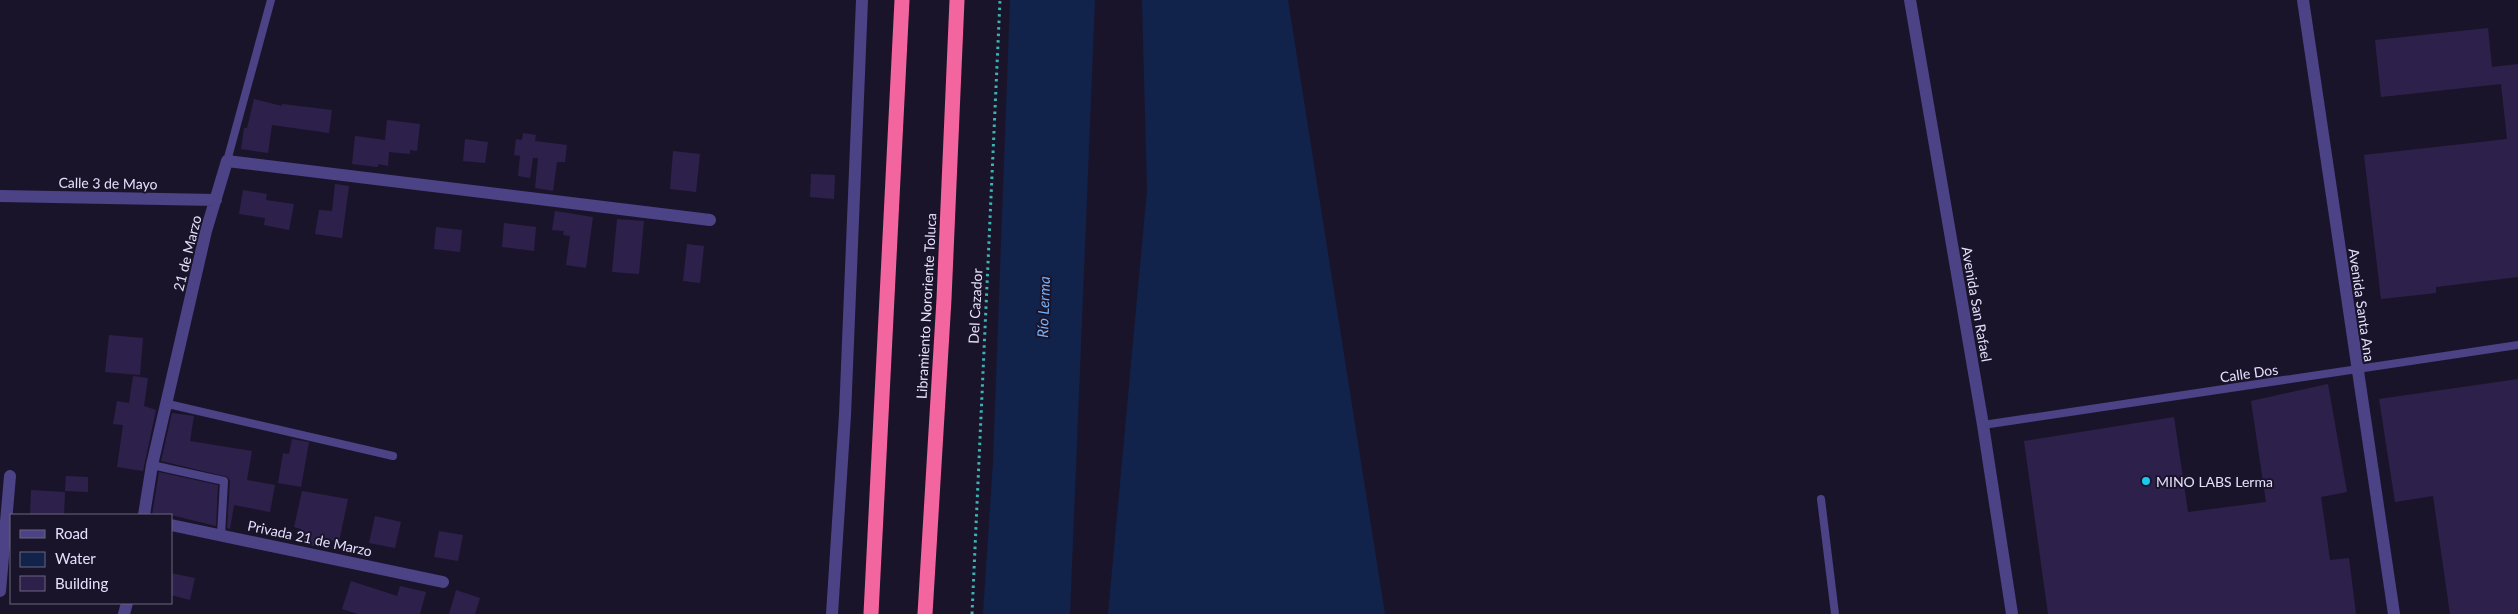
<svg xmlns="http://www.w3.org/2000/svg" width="2518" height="614" viewBox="0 0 2518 614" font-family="Lato,sans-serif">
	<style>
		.water { fill: #12234b }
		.building { fill: #2d214b }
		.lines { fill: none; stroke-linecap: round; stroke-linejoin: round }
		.path { stroke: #3bb4b6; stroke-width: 3; stroke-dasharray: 2.5 4; stroke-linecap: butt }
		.service { stroke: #4b4386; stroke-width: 8 }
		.minor { stroke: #4b4386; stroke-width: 12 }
		.motorway { stroke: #f3659e; stroke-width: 15 }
		.poi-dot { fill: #1bc8ee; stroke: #1a142b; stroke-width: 2 }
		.labels { text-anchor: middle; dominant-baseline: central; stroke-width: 4; stroke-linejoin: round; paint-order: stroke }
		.street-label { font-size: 14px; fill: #e6e0fd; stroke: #1a142b }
		.poi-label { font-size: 14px; fill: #e6e0fd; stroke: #1a142b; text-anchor: start }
		.water-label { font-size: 15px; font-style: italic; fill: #76b0f5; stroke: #1a142b }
	</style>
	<rect width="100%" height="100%" fill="#1a142b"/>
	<path class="water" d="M 1010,0 L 1095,0 L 1070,614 L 983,614 L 993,462 Z
		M 1142,0 L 1288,0 L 1385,614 L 1108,614 L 1147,190 Z"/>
	<path class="building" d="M 2488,28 L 2492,67 L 2518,64 L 2518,277 L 2436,287 L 2436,293 L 2381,299 L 2364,155 L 2507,139 L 2501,84 L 2381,97 L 2375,40 Z
		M 254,99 L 282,106 L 282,104 L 332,110 L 329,133 L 272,125 L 268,153 L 241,149 L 244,128 L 247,128 Z
		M 387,120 L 420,124 L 417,151 L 410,150 L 410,154 L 389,152 L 388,166 L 378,164 L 378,167 L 352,164 L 355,136 L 385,140 Z
		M 523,133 L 536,135 L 535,141 L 567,145 L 565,162 L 557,162 L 553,191 L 535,188 L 538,158 L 533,158 L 530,178 L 518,176 L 520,156 L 514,155 L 516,139 L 522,140 Z
		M 465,139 L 488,142 L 485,163 L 463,161 Z
		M 673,151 L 700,154 L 696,192 L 670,189 Z
		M 811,174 L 835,175 L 834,199 L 810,197 Z
		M 335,184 L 349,186 L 342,238 L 315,234 L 319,210 L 332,211 Z
		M 243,190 L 267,194 L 266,200 L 294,204 L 289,230 L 264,225 L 265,218 L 239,214 Z
		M 555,211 L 593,217 L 586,268 L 566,265 L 570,236 L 563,235 L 564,231 L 552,230 Z
		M 617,219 L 644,221 L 639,274 L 612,272 Z
		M 504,223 L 536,227 L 534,251 L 502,247 Z
		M 436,227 L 462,230 L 460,252 L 434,249 Z
		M 687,244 L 704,246 L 700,283 L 683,281 Z
		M 109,335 L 143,338 L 140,375 L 105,372 Z
		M 133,376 L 148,378 L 144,406 L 156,410 L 143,471 L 117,467 L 123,425 L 113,424 L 117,401 L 129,403 Z
		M 2518,379 L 2518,614 L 2450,614 L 2433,496 L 2395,502 L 2379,399 Z
		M 2328,384 L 2347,492 L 2321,497 L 2330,560 L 2349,558 L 2356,614 L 2048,614 L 2024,441 L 2174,417 L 2188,512 L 2266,502 L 2251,401 Z
		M 172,413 L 194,416 L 190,441 L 252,451 L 247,480 L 275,485 L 270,512 L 234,505 L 230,529 L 227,528 L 230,481 L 228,477 L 161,461 Z
		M 292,439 L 309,442 L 301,487 L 278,483 L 283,453 L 289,454 Z
		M 159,472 L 218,485 L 216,526 L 171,515 L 152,515 Z
		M 66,476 L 88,477 L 88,492 L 65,491 Z
		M 31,490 L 65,492 L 64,515 L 30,515 Z
		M 302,491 L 348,499 L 339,542 L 317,537 L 315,546 L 298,543 L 301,529 L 294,527 Z
		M 375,516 L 401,522 L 395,548 L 369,543 Z
		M 439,531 L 463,535 L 458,561 L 434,557 Z
		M 171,573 L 195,578 L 190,600 L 171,595 Z
		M 351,581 L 397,596 L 400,586 L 426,592 L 420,614 L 358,614 L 342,609 Z
		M 456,590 L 480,598 L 475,614 L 449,614 Z"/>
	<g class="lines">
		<path class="path" d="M 972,614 L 1000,0"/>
		<path class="service" d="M 227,161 L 271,0
			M 168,404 L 393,456
			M 1983,425 L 2518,345
			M 152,465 L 224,481 L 221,535
			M 1821,499 L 1835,614"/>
		<path class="minor" d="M 1910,0 L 1983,425 L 2012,614
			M 2303,0 L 2394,614
			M 0,196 L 216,200
			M 144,515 L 152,465 L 206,231 L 227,161 L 710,220
			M 171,525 L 443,582
			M 0,591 L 10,476
			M 124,614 L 127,603
			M 832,614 L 845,415 L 862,0"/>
		<path class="motorway" d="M 871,614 L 902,0
			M 925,614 L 944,299 L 957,0"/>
	</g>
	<circle class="poi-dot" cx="2146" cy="481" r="5"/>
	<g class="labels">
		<g class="street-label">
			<text transform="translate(108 183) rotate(1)">Calle 3 de Mayo</text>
			<text transform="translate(187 253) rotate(-76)">21 de Marzo</text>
			<text transform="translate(1977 304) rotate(80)">Avenida San Rafael</text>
			<text transform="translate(2362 305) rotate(82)">Avenida Santa Ana</text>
			<text transform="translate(926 306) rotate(-87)">Libramiento Nororiente Toluca</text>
			<text transform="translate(975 306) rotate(-87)">Del Cazador</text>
			<text transform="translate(2249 373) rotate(-8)">Calle Dos</text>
			<text transform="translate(310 538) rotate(12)">Privada 21 de Marzo</text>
		</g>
		<g class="poi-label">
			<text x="2156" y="481">MINO LABS Lerma</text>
		</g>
		<g class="water-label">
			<text transform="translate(1043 307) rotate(-88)">Río Lerma</text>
		</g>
	</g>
	<rect x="10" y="514" width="162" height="90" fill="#1a142b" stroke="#6c667f"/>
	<rect x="20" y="530" width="25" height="8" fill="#4b4386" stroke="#6c667f"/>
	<text x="55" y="539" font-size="15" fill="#e6e0fd">Road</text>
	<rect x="20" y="552" width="25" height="15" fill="#12234b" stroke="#6c667f"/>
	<text x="55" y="564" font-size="15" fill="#e6e0fd">Water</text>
	<rect x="20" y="576" width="25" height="15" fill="#2d214b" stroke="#6c667f"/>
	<text x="55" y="589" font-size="15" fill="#e6e0fd">Building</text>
</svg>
